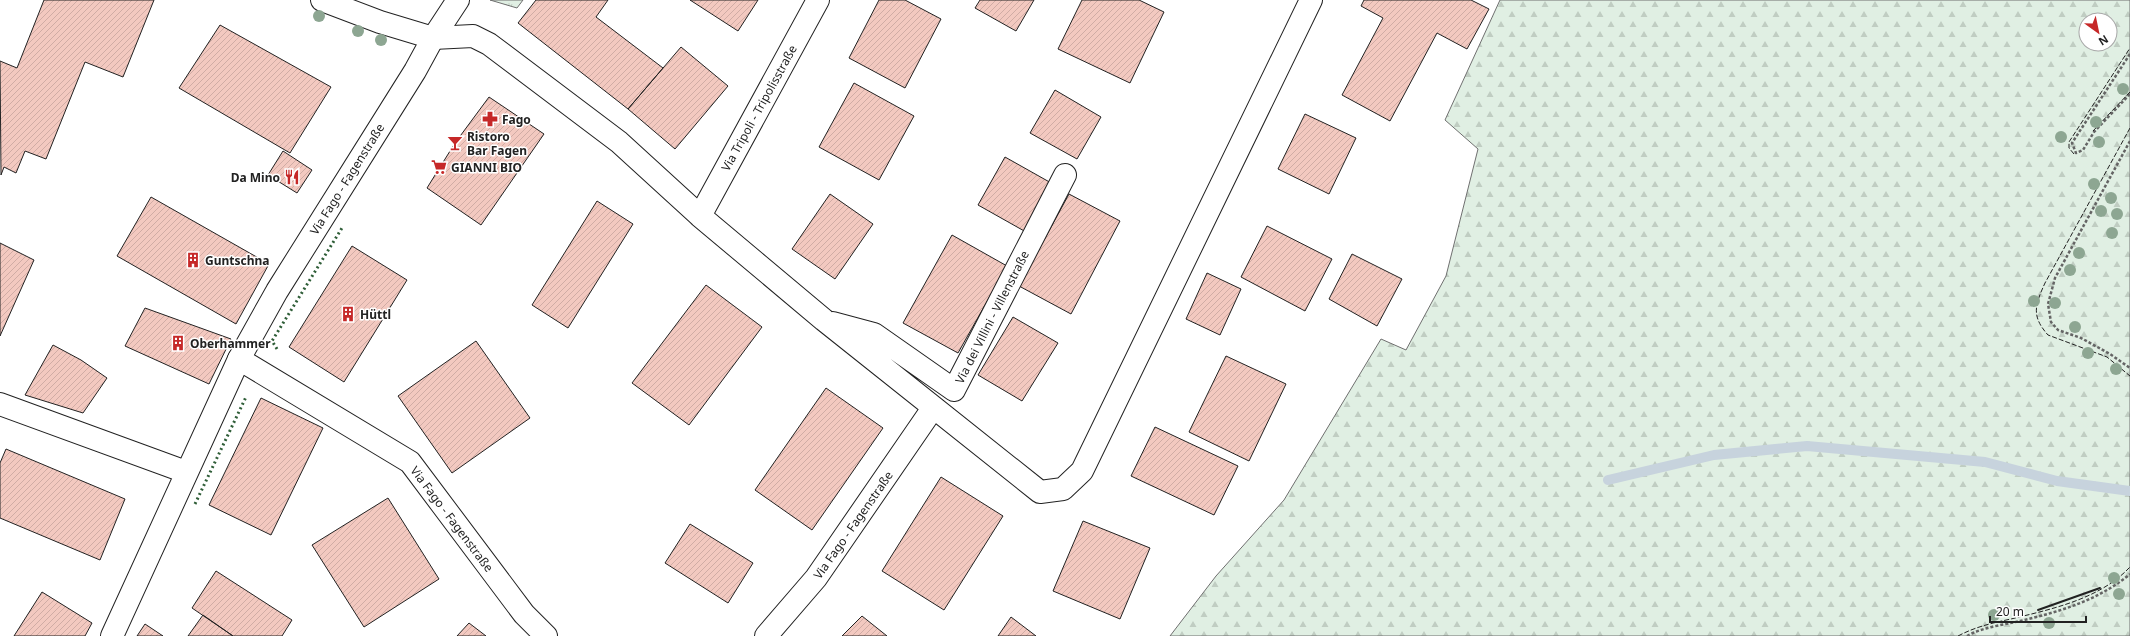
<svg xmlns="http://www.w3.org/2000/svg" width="2130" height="636" viewBox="0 0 2130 636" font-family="'Noto Sans',sans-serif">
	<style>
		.grass { fill: url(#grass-tufts); stroke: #6f6f6f }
		.forest { fill: url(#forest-firs); stroke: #6f6f6f; fill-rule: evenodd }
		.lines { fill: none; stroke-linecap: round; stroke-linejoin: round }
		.stream { stroke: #c7d3dd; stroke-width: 10 }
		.building { fill: url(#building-hatch); stroke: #222 }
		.minor-casing { stroke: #222; stroke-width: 24 }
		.tertiary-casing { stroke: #222; stroke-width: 24 }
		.path { stroke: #646464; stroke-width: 2.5; stroke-dasharray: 3 2; stroke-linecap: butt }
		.minor { stroke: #fff; stroke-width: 22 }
		.tertiary { stroke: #fff; stroke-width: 22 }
		.hedge { stroke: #2f5e38; stroke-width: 3; stroke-dasharray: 2 3; stroke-linecap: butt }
		.fence { stroke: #222; stroke-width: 1; stroke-dasharray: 5 2; stroke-linecap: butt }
		.wall { stroke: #222; stroke-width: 2 }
		.tree { fill: #8da692 }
		.labels { text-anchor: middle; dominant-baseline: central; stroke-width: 3; stroke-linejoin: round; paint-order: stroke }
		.street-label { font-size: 12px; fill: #222; stroke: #fff }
		.poi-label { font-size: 12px; font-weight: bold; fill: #222; stroke: #fff; text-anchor: start }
	</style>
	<defs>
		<pattern id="grass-tufts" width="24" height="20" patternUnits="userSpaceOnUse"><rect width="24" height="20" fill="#e0efe3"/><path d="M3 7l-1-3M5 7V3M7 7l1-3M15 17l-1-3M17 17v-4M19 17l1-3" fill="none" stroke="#c0cdc2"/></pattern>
		<pattern id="forest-firs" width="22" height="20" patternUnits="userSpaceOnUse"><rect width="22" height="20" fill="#e0efe3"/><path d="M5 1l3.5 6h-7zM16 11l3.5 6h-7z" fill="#c0cdc2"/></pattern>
		<pattern id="building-hatch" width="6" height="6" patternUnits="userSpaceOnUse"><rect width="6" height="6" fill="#f3c9c0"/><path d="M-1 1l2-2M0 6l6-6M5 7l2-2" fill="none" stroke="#d0aca5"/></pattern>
	</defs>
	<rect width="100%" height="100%" fill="#fff"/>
	<path class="grass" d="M 490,0 L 523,0 L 517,8 Z"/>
	<path class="forest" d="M 1500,0 L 2130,0 L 2130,636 L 1170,636 L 1216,576 L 1284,500 L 1381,339 L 1406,350 L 1446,276 L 1478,149 L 1445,120 ZM 2086,20 L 2110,20 L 2110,44 L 2086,44 Z"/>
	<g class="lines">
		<path class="stream" d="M 1608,480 L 1714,455 L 1807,446 L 1985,462 L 2057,481 L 2130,491"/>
	</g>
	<path class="building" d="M 44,0 L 154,0 L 123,77 L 85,62 L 46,159 L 25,151 L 16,173 L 4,167 L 1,175 L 0,61 L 17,68 Z
		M 536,0 L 608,0 L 596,17 L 663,68 L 628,109 L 518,23 Z
		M 690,0 L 758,0 L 738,31 Z
		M 879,0 L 905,0 L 941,19 L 905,88 L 849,58 Z
		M 980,0 L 1034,0 L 1016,31 L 975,8 Z
		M 1082,0 L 1139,0 L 1164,12 L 1130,83 L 1058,49 Z
		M 1364,0 L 1471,0 L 1489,9 L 1467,49 L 1437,33 L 1390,121 L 1342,95 L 1383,18 L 1361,6 Z
		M 220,25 L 331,87 L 290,153 L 179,88 Z
		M 681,47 L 728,86 L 675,149 L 628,109 Z
		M 854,83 L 914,116 L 879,180 L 819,147 Z
		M 1055,90 L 1101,117 L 1077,159 L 1030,133 Z
		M 489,97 L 544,134 L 481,225 L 427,188 L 455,143 Z
		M 1305,114 L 1356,138 L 1329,194 L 1278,169 Z
		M 283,151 L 312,170 L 297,193 L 268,175 Z
		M 1005,157 L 1053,184 L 1026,232 L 978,205 Z
		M 830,194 L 873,224 L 835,279 L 792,249 Z
		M 1069,194 L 1120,221 L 1071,314 L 1019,286 Z
		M 151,197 L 269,264 L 236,324 L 117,256 Z
		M 597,201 L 633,224 L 568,328 L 532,305 Z
		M 1267,226 L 1332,259 L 1305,311 L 1241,277 Z
		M 952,235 L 1007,266 L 958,353 L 903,323 Z
		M 0,243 L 34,260 L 0,336 Z
		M 352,246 L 407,280 L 344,382 L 289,347 Z
		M 1352,254 L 1402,279 L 1377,326 L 1329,299 Z
		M 1207,273 L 1241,289 L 1220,335 L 1186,319 Z
		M 706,285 L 762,327 L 689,425 L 632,383 Z
		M 145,308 L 231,339 L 209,384 L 125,346 Z
		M 1013,317 L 1058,343 L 1022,401 L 978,375 Z
		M 476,341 L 530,418 L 452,473 L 398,396 Z
		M 53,345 L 81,360 L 107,378 L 83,413 L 25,395 Z
		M 1226,356 L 1286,384 L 1249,461 L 1189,432 Z
		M 826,388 L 883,428 L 812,530 L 755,490 Z
		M 261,398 L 323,428 L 271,535 L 209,505 Z
		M 1155,427 L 1238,466 L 1214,515 L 1131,476 Z
		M 6,449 L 125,499 L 100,560 L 0,518 L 0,463 Z
		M 941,477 L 1003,516 L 944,610 L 882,571 Z
		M 388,498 L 439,579 L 364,627 L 312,545 Z
		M 1083,521 L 1150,548 L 1120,619 L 1053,591 Z
		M 690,524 L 753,563 L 728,603 L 665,563 Z
		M 216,571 L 292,620 L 282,636 L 233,636 L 192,608 Z
		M 42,592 L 92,623 L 85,636 L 14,636 Z
		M 203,615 L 233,636 L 188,636 Z
		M 862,616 L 887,636 L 842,636 Z
		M 1011,617 L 1036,636 L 998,636 Z
		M 469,623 L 486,636 L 457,636 Z
		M 145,624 L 163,636 L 137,636 Z"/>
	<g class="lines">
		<defs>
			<path id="minor" d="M 322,0 L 380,22 L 433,38 L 473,36 L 489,44 L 619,142 L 700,216 L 824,320 L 1040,492 L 1063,489 L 1082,471 L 1311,0
				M 700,216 L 818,0
				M 833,323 L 874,334 L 954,390 L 1065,175
				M 239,359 L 410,462 L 524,614 L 546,636
				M 0,404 L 186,472
				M 766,636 L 816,578 L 933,408"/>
			<path id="tertiary" d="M 112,636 L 239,359 L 277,291 L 415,71 L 433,38 L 458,0"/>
		</defs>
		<use href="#minor" class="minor-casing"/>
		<use href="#tertiary" class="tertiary-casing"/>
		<path class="path" d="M 2130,54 L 2072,143 L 2076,153 L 2083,150 L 2094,132 L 2130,94
			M 2130,141 L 2055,278 L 2048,304 L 2051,322 L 2058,330 L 2081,338 L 2110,354 L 2130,368
			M 1967,636 C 1983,627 2003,625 2020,621 C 2059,612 2099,600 2130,574"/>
		<use href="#minor" class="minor"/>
		<use href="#tertiary" class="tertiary"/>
		<path class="hedge" d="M 277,349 L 272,341 L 342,228
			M 195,504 L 246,397"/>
		<path class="fence" d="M 2130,128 L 2045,283 C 2035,305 2031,316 2048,335 L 2107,357 L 2130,376
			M 2093,131 L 2130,92
			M 2074,154 L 2069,148 L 2069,142 L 2130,48
			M 1958,636 C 1975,627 1992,623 2011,619 C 2052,609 2100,599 2130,567"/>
		<path class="wall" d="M 2038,610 L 2100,588"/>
	</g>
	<g class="tree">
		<circle cx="319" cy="16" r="6"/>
		<circle cx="358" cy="31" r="6"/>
		<circle cx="381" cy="40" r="6"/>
		<circle cx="2123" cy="89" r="6"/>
		<circle cx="2096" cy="122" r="6"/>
		<circle cx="2061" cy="137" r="6"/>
		<circle cx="2099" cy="142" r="6"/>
		<circle cx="2094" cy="184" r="6"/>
		<circle cx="2111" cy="198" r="6"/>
		<circle cx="2101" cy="211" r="6"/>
		<circle cx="2117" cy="214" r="6"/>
		<circle cx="2112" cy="233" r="6"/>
		<circle cx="2079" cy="253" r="6"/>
		<circle cx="2070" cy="270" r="6"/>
		<circle cx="2034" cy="301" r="6"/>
		<circle cx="2055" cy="303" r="6"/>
		<circle cx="2075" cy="327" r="6"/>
		<circle cx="2088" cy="353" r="6"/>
		<circle cx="2116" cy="369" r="6"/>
		<circle cx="2114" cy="578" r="6"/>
		<circle cx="2119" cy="594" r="6"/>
		<circle cx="1994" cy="615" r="6"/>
		<circle cx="2049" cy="623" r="6"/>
	</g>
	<defs>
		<symbol id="pharmacy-bare" viewBox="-9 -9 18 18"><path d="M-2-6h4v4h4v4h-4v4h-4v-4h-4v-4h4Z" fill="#c62828" stroke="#fff" stroke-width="2.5" paint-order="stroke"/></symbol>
		<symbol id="bar-bare" viewBox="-9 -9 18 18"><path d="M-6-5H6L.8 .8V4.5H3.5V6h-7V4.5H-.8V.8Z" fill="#c62828" stroke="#fff" stroke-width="2.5" paint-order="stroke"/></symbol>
		<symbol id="supermarket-bare" viewBox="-9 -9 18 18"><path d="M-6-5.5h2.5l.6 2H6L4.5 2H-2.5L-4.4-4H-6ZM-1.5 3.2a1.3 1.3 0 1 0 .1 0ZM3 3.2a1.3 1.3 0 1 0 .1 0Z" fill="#c62828" stroke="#fff" stroke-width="2.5" paint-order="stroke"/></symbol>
		<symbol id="restaurant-bare" viewBox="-9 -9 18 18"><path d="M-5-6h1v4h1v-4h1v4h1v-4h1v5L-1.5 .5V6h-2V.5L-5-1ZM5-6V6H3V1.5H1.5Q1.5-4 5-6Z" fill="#c62828" stroke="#fff" stroke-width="2.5" paint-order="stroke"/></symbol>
		<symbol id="building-bare" viewBox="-9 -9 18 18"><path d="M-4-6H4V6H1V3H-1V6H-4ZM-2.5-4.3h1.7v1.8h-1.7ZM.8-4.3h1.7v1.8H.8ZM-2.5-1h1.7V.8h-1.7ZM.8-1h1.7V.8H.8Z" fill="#c62828" stroke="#fff" stroke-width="2.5" paint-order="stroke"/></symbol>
	</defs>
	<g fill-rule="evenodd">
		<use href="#pharmacy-bare" x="479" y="108" width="22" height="22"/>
		<use href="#bar-bare" x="444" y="132" width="22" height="22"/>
		<use href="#supermarket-bare" x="428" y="156" width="22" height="22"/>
		<use href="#restaurant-bare" x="281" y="166" width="22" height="22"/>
		<use href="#building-bare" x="182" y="249" width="22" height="22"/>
		<use href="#building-bare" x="337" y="303" width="22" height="22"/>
		<use href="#building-bare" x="167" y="332" width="22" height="22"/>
	</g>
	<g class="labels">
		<g class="street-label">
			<text transform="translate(759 108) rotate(-61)">Via Tripoli - Tripolisstraße</text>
			<text transform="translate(347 179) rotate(-58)">Via Fago - Fagenstraße</text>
			<text transform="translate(992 317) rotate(-63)">Via dei Villini - Villenstraße</text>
			<text transform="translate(452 519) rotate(53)">Via Fago - Fagenstraße</text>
			<text transform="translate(853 525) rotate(-55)">Via Fago - Fagenstraße</text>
		</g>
		<g class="poi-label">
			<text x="502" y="119">Fago</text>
			<text x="467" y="136">Ristoro<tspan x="467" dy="14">Bar Fagen</tspan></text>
			<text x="451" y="167">GIANNI BIO</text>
			<text x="280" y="177" text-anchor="end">Da Mino</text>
			<text x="205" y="260">Guntschna</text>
			<text x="360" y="314">Hüttl</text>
			<text x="190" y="343">Oberhammer</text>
		</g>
	</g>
	<g transform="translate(2098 32) rotate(147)"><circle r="19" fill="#ffffff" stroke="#a7a7a7"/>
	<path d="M0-3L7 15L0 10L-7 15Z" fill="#c62828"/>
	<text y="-6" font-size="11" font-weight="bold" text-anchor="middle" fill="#222222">N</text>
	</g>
	<path d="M1990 616v6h96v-6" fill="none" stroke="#222222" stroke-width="2"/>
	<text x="1996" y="616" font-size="12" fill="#222222" stroke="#ffffff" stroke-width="3" paint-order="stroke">20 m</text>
</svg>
